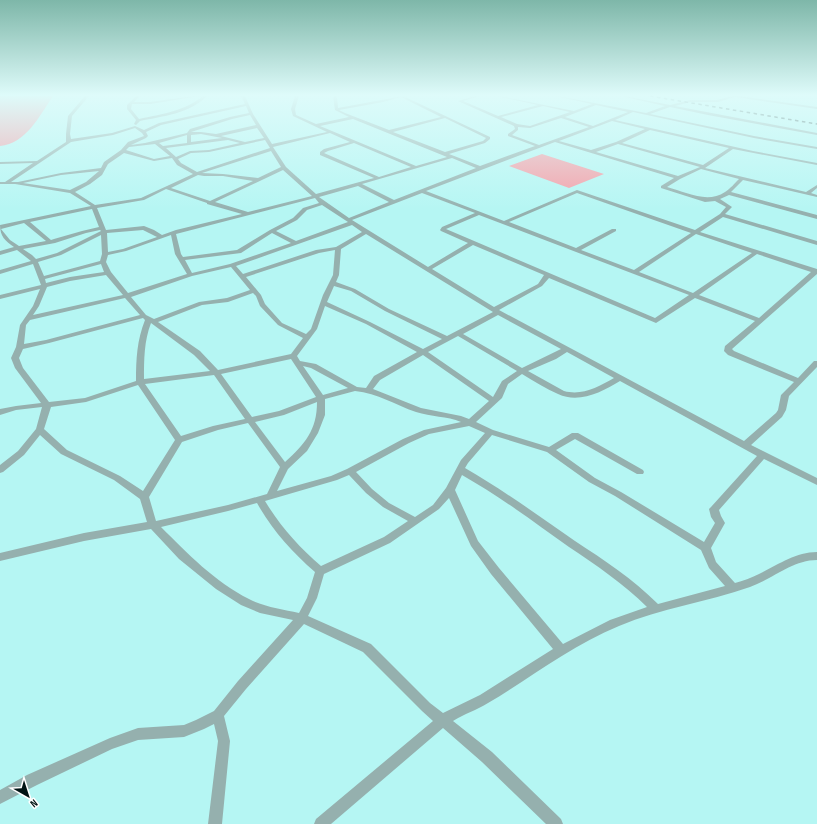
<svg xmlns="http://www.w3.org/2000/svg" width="817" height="824" viewBox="0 0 817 824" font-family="'Sofia Sans Condensed',sans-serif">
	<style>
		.green { fill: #f59ea7 }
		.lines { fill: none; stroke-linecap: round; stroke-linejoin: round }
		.minor { fill: #95b0ae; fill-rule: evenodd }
		.rail { stroke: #315150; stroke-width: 1.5; stroke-dasharray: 3.5 3.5; stroke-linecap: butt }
	</style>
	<rect width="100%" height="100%" fill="#b5f6f3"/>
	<path class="green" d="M 0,96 L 53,96 C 40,115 26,144 0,146 Z
		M 542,154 L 604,174 L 569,188 L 509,166 Z"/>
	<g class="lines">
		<path class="minor" d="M 85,96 L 89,96 L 72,116 L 70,134 L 71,139 L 112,133 L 135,126 L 144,130 L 159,123 L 245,104 L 241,96 L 245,96 L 253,114 L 272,144 L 327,132 L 293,116 L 291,109 L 295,96 L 299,96 L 295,109 L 296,115 L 316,124 L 349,117 L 335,110 L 333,96 L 337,96 L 338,108 L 403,96 L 490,137 L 490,139 L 485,143 L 449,154 L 480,166 L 535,146 L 508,136 L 508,134 L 515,129 L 514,126 L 458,101 L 475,96 L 480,96 L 463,101 L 498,116 L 538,105 L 501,97 L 499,96 L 574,111 L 592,104 L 560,97 L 558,96 L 646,113 L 665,106 L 625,97 L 624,96 L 670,105 L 690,100 L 717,100 L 732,96 L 740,96 L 817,107 L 817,109 L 735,97 L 718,102 L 690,102 L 675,106 L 817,133 L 817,135 L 708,115 L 670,107 L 650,114 L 754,136 L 817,147 L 817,149 L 754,138 L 633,112 L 615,120 L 753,151 L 817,163 L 817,165 L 733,149 L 705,168 L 806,192 L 817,185 L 817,188 L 811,193 L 817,195 L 817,197 L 743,180 L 731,192 L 817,215 L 817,219 L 729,195 L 720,199 L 732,207 L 725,214 L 817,241 L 817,245 L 723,217 L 700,232 L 817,269 L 817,274 L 732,349 L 734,351 L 798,378 L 814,361 L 817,361 L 817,367 L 789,396 L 786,410 L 782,417 L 751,445 L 817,478 L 817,485 L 764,459 L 719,510 L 721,516 L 725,523 L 711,548 L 716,562 L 735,583 C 743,581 751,578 759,574 C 778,565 795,552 817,552 L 817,560 C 792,560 773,579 750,587 C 707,602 661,608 619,626 C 572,645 532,677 488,703 C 477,710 464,714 453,721 L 492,752 L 561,819 L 563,824 L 546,824 L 482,762 L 443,728 L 331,824 L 314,824 L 316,819 L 433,721 L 422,711 L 363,652 L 304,624 L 246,689 L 224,716 L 230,741 L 222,824 L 208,824 L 218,741 L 214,724 L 204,729 L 184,737 L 138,740 L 112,749 L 37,785 L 0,804 L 0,790 L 27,775 L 110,738 L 138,728 L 184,725 L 196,720 L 214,711 L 238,681 L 293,620 L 260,613 L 241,605 L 216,589 L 179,559 L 151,529 L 84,541 L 0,561 L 0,553 L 84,533 L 147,522 L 140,499 L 114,480 L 61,454 L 40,435 L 24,455 L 3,472 L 0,473 L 0,465 L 18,451 L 36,429 L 42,407 L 16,410 L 0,415 L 0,409 L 16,406 L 41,403 L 15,368 L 11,358 L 16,347 L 20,325 L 33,306 L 40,289 L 0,299 L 0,295 L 41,285 L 33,264 L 0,274 L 0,270 L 31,261 L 17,250 L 0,255 L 0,251 L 14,247 C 5,241 0,236 0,225 L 91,206 L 70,193 L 15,184 L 0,184 L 0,182 L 5,182 L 33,163 L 0,164 L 0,162 L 37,161 L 66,142 L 66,134 L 68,116 ZM 401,97 L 441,117 L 389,130 L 345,113 L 339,110 L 383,102 ZM 596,105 L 628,112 L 593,126 L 565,117 ZM 246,106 L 249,113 L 230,117 L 190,129 L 187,133 L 145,143 L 131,145 L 146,138 L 148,136 L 146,132 L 161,125 ZM 543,106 L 570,112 L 530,126 L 517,124 L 501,117 ZM 250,115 L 256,125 L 216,134 L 201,132 L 191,132 L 232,119 ZM 445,118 L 486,138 L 483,141 L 445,152 L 393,132 ZM 561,118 L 589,127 L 539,145 L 512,135 L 518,130 L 518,127 L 530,128 ZM 353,119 L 447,157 L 416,166 L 320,126 ZM 612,121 L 645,129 L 616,142 L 591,150 L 559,141 ZM 135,128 L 142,133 L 144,136 L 128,142 L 121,150 L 104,162 L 101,168 L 61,173 L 18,182 L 11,182 L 71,142 L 113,135 ZM 257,128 L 264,138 L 245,142 L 221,136 ZM 650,130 L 729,148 L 703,165 L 622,143 ZM 330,133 L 350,142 L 324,149 L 320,152 L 320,155 L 374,178 L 316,194 L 286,167 L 273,147 ZM 201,134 L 222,138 L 191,142 L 191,135 ZM 187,135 L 187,143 L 163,146 L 159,143 ZM 228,140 L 240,143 L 209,150 L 190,151 L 176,157 L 166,148 ZM 265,140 L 270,148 L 197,172 L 181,163 L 178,159 L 191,153 L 209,152 ZM 555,142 L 674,178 L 661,186 L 661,188 L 705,202 L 715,201 L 726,207 L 720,214 L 695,230 L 577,190 L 504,221 L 426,191 ZM 354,143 L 411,167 L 379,177 L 324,153 L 328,151 ZM 155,144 L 170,156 L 154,159 L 126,150 L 129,147 ZM 618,144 L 700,167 L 678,176 L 596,152 ZM 271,151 L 281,167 L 258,178 L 223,174 L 202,173 ZM 124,153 L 154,161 L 172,158 L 177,165 L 193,174 L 141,198 L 95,205 L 75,192 L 90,184 L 102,175 L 108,164 ZM 452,158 L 476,168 L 394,200 L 362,184 ZM 701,169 L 739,179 C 735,183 730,189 725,192 C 707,204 686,192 667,187 L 680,179 ZM 283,170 L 312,196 L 248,212 L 215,202 ZM 99,171 L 86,182 L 70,190 L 23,183 L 61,175 ZM 198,175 L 204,176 L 223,176 L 253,181 L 210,201 L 171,188 ZM 358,186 L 389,202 L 349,218 L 319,197 ZM 166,189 L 207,203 L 207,204 L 242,214 L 176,230 L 162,235 L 154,230 L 144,226 L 106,230 L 97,208 L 144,200 ZM 422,193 L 475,213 L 442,227 L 440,230 L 441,231 L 468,243 L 428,267 L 352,220 ZM 577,193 L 691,233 L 634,270 L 581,250 L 616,231 L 616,229 L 612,229 L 576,248 L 509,222 ZM 315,198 L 319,203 L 303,208 L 293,218 L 270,230 L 237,250 L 183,257 L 181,254 L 176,234 ZM 322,205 L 348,222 L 296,241 L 276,231 L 297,220 L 307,210 ZM 92,209 L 99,227 L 82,231 L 54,239 L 51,240 L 30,222 ZM 479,215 L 689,295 L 655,318 L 446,229 ZM 24,223 L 46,241 L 19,246 L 10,240 L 1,229 ZM 352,225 L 362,232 L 336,247 L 316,250 L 243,274 L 236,266 ZM 100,230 L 101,231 L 57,253 L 36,259 L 32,255 L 23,249 L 55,243 L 86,233 ZM 143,230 L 157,237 L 123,249 L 108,252 L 107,233 ZM 272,233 L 291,243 L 230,264 L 192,273 L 185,260 L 241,253 ZM 366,234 L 493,312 L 447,336 L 389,309 L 355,289 L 336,282 L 339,275 L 341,249 ZM 696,234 L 752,253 L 693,293 L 639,272 ZM 101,235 L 102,254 L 100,261 L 44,276 L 38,262 L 61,255 ZM 171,235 L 175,254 L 187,274 L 128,293 L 111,272 L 106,262 L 108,255 L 126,251 ZM 473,245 L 544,275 L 538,284 L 494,307 L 432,269 ZM 335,250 L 333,275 L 323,295 L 311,329 L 306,334 L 282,323 L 265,304 L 261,295 L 246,277 L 319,253 ZM 757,254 L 811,272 L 759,318 L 699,295 ZM 101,264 L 104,272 L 70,277 L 46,283 L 45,279 ZM 231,267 L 250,290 L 227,298 L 199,302 L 154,319 L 146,315 L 131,297 L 192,276 ZM 106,275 L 123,295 L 33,315 L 39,306 L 47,287 L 70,281 ZM 549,278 L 656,323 L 695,298 L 755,321 L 725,346 L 724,351 L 728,355 L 794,382 L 781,395 L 778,410 L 776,413 L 744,441 L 499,310 L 542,286 ZM 334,286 L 351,291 L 385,311 L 442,339 L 423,349 L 370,322 L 327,302 ZM 253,293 L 256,296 L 260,306 L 278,325 L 303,338 L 291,354 L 218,370 L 200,351 L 158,322 L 202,305 L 228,302 ZM 125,298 L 140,315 L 46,340 L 24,344 L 26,325 L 30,320 ZM 325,306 L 366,324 L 417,352 L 374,376 L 366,388 L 357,387 L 316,364 L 300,361 L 297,356 L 317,329 ZM 498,315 L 561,349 L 522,368 L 463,334 ZM 143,318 L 145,320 C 137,340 136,359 136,381 L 85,398 L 49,402 L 23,368 L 19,358 L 23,349 L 49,343 ZM 151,323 L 194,355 L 210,371 L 144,379 C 144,360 144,341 151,323 ZM 458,336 L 517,371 L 502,381 L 493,397 L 428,352 ZM 567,352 L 614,378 C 598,387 582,396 564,391 L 528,371 L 556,359 ZM 423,355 L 489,401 L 469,419 L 461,416 L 421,408 L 373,389 L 380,380 ZM 291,359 L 316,397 L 279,411 L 252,417 L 221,374 ZM 303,366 L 311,368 L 348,388 L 323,395 ZM 522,374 C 534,381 546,389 558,394 C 579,404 602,392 620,381 L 757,456 L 711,507 L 709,509 L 711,517 L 715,523 L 704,542 L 621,492 L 595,478 L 556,450 L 575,439 L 637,474 L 643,474 L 644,472 L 643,470 L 578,433 L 572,433 L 549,447 L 493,430 L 476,422 L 502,398 L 508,384 ZM 214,375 L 245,419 L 213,426 L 181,436 L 145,384 ZM 138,385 L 175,440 L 143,491 L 120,476 L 67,450 L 44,429 L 51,407 L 86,402 ZM 355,391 C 378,393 395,405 416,412 C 431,417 447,416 461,422 L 424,430 L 403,439 L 347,469 L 331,476 L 277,491 L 288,469 L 307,451 L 318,433 L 325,415 L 325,399 ZM 317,402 C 317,430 305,444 285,462 L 255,422 L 284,415 ZM 248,423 L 280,467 L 267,494 L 228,505 L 156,521 L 149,497 L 182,442 L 218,430 ZM 469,426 L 485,433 L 461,460 L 446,488 L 433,505 L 415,517 L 389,503 L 372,489 L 356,472 L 409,443 L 429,434 ZM 492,435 L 547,452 L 589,482 L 615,496 L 701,550 L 709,568 L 725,586 L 658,604 C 633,579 604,560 575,541 C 539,516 503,490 465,468 L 468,463 ZM 349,475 L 366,493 L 383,507 L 408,521 L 384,537 L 321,566 C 299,547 280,526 265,501 L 337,480 ZM 462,475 C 499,496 534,522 569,547 C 596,565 624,584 647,607 L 610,620 L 563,644 L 499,568 L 478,541 L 455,490 ZM 449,498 L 471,546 L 491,574 L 553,649 L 480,695 L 443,713 L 430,703 L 371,644 L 308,616 L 317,598 L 324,574 L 390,543 L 439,509 ZM 257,503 C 272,530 292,552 315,572 L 307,598 L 299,613 C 283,609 264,607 249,599 C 215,582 187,553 161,527 L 228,511 Z
			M 136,96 L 140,96 L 134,102 L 150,102 L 193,96 L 200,96 L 150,104 L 132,104 L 131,109 L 139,119 C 162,114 185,111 203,96 L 207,96 C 189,114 163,116 140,121 L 136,125 L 134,124 L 136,120 L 127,109 L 127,105 Z"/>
		<path class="rail" d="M 650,96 L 817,124"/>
	</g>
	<linearGradient id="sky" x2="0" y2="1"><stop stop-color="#7eb7a9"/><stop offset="0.45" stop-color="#defbfa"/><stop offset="1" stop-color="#defbfa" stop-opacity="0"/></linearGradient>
	<rect width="817" height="211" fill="url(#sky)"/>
	<g transform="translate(28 796) rotate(141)" stroke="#ffffff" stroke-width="3" paint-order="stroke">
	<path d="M0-3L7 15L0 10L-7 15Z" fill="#001313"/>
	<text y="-6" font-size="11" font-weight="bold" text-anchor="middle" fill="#001313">N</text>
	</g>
</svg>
